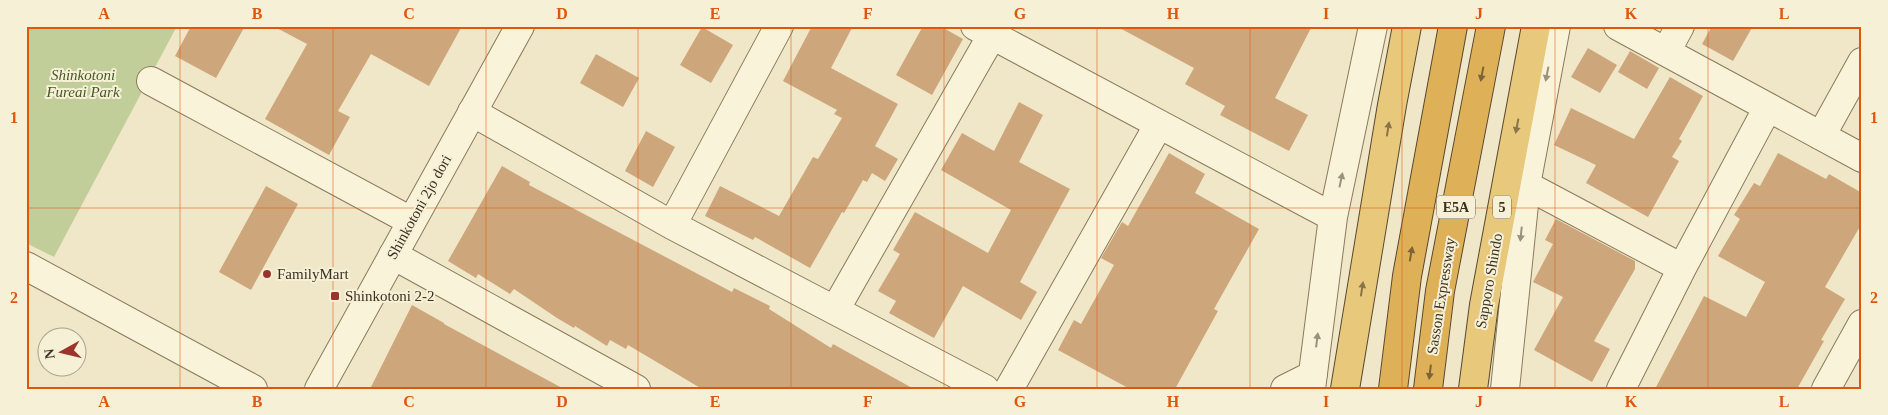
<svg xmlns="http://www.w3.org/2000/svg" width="1888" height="415" viewBox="0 0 1888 415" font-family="'Times New Roman',serif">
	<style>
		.green { fill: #c2ce9a }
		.building { fill: #cea67c }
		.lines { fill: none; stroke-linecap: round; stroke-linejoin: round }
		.minor-casing { stroke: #8b7a5c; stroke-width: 30 }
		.tertiary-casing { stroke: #8b7a5c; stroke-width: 30 }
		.trunk-casing { stroke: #594730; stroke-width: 30 }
		.motorway-casing { stroke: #594730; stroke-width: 30 }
		.minor { stroke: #f9f3da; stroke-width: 28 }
		.tertiary { stroke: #f9f3da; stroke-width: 28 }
		.trunk { stroke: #e8c97c; stroke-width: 28 }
		.motorway { stroke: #deb158; stroke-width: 28 }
		.oneway { fill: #7c6436 }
		.oneway2 { fill: #9a927d }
		.oneway3 { fill: #897549 }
		.grid { fill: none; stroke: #df570d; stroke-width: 1; stroke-opacity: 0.55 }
		.poi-dot { fill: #9b352b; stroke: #f6f0d7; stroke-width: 2 }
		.labels { text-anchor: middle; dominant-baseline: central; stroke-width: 4; stroke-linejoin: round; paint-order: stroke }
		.shield { fill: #f6f0d7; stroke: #736a57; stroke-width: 1 }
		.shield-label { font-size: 14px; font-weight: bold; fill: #3b3020 }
		.park-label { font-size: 15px; font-style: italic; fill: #465826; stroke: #f6f0d7 }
		.street-label { font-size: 15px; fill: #3b3020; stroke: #f6f0d7 }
		.poi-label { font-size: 15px; fill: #3b3020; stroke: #f6f0d7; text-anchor: start }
		.neatline { fill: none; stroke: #df570d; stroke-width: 2 }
		.grid-label { font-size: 16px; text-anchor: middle; font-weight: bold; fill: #df570d }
	</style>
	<rect width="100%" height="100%" fill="#efe7c7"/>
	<path class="green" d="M 29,26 L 177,26 L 54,257 L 26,243 L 26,32 Z"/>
	<path class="building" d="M 191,26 L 245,26 L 216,78 L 175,56 Z
		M 273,26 L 462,26 L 429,86 L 371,54 L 338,111 L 350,117 L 329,155 L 265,119 L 307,44 Z
		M 812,26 L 853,26 L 831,68 L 898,104 L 875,146 L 898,159 L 885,181 L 872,173 L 867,182 L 863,180 L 844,213 L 842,212 L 810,268 L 755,237 L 753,240 L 705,216 L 720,186 L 779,216 L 813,157 L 818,159 L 842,118 L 834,114 L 837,110 L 783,81 Z
		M 923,26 L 940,26 L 963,39 L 932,95 L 896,75 Z
		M 1116,26 L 1312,26 L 1275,98 L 1308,115 L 1289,151 L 1220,115 L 1225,106 L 1185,84 L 1194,68 Z
		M 1712,26 L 1753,26 L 1733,61 L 1702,44 Z
		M 702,27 L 733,45 L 711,83 L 680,65 Z
		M 1588,48 L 1617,65 L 1600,93 L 1571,77 Z
		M 1630,51 L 1659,68 L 1647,89 L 1618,72 Z
		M 596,54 L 639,78 L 623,107 L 580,83 Z
		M 1670,77 L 1703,96 L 1679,139 L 1682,141 L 1672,157 L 1679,161 L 1648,217 L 1586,183 L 1596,165 L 1554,145 L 1571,108 L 1634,139 Z
		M 1019,102 L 1043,115 L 1019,162 L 1070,189 L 1020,282 L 1037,292 L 1021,320 L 963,286 L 934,338 L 889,313 L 896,301 L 878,291 L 900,254 L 893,250 L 915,212 L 988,253 L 1011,210 L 941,170 L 962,133 L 994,151 Z
		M 646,131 L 675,147 L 653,187 L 625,171 Z
		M 1169,153 L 1205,174 L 1195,193 L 1259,229 L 1214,309 L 1218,311 L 1175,389 L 1130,389 L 1058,350 L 1074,320 L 1081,324 L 1114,265 L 1101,258 L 1122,222 L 1128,226 Z
		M 1778,153 L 1826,179 L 1829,174 L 1862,193 L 1862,223 L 1825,287 L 1845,299 L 1821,340 L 1824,341 L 1797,389 L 1655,389 L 1704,296 L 1746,317 L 1765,282 L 1718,256 L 1740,219 L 1734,215 L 1754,183 L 1760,186 Z
		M 502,166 L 530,182 L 529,185 L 732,292 L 734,288 L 770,306 L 769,309 L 831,348 L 833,344 L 914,389 L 702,389 L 628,345 L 626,349 L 610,340 L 607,346 L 575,326 L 574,328 L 557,318 L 514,289 L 510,294 L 478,274 L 476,278 L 448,261 Z
		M 266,186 L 298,204 L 251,290 L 219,272 Z
		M 1556,219 L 1635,261 L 1635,269 L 1594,341 L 1610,349 L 1592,382 L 1534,350 L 1563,297 L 1533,282 L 1553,244 L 1545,240 Z
		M 412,305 L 444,323 L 444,324 L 564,389 L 370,389 Z"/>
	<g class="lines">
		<defs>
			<path id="minor" d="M 975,26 L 1333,217
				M 1618,26 L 1862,158
				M 1666,52 L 1680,26
				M 151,81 L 411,221
				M 472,112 L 672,225 L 985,389
				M 1821,136 L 1862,62
				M 1526,185 L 1682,268
				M 672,225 L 779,26
				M 393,255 L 636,389
				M 26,266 L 253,389
				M 835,310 L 992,35
				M 1009,389 L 1159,124
				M 1285,389 L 1313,375
				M 1311,389 L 1333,217 L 1373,26
				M 1505,389 L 1526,185 L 1556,26
				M 1621,389 L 1682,268 L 1768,107
				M 1826,389 L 1862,324"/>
			<path id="tertiary" d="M 319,389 L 520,26"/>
			<path id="trunk" d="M 1345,389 L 1392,105 L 1407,26
				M 1473,389 L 1484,305 L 1536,26"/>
			<path id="motorway" d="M 1393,389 L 1407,276 L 1453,26
				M 1428,389 L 1440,291 L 1491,26"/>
		</defs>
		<use href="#minor" class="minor-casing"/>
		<use href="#tertiary" class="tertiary-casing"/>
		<use href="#trunk" class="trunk-casing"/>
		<use href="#motorway" class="motorway-casing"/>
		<use href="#minor" class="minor"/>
		<use href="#tertiary" class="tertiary"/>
		<use href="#trunk" class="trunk"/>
		<use href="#motorway" class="motorway"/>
	</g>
	<defs><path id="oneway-solid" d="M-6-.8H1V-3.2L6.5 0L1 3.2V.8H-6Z" transform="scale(1.25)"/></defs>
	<g class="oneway">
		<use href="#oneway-solid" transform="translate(1482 74) rotate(101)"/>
		<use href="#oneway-solid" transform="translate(1411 254) rotate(-80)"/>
		<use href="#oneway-solid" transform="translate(1430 372) rotate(97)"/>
	</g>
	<g class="oneway2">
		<use href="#oneway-solid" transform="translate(1547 74) rotate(101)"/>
		<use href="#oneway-solid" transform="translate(1341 180) rotate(-78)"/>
		<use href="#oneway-solid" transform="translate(1521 234) rotate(96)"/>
		<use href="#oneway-solid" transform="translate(1317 340) rotate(-83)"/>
	</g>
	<g class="oneway3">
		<use href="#oneway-solid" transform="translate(1517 126) rotate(101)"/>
		<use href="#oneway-solid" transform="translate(1388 129) rotate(-81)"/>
		<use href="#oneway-solid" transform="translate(1362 289) rotate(-81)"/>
	</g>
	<path class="grid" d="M 180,26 L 180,389M 333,26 L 333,389M 486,26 L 486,389M 638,26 L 638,389M 791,26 L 791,389M 944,26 L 944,389M 1097,26 L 1097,389M 1250,26 L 1250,389M 1402,26 L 1402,389M 1555,26 L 1555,389M 1708,26 L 1708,389M 26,208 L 1862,208"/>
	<g class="poi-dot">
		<circle cx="267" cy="274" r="5"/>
		<rect x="330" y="291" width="10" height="10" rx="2.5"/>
	</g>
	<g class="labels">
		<g class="shield">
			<rect x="1437" y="195.5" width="38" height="23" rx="4"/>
			<rect x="1493" y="195.5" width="18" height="23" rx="4"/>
		</g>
		<g class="shield-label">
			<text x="1456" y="207">E5A</text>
			<text x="1502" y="207">5</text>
		</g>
		<g class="park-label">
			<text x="83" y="75">Shinkotoni<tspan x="83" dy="17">Fureai Park</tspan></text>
		</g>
		<g class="street-label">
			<text transform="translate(419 207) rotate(-61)">Shinkotoni 2jo dori</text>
			<text transform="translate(1489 281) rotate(-80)">Sapporo Shindo</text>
			<text transform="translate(1441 296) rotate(-81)">Sasson Expressway</text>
		</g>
		<g class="poi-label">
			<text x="277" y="274">FamilyMart</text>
			<text x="345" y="296">Shinkotoni 2-2</text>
		</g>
	</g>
	<rect width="1888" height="415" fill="none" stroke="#f6f0d7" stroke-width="55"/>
	<g transform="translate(62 352) rotate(262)"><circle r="24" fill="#f6f0d7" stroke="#aba38e"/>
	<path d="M0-4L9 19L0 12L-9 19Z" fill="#9b352b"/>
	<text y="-8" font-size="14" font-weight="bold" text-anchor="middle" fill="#3b3020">N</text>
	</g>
	<rect x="28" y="28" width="1832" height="360" class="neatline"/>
	<g class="grid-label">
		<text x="104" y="19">A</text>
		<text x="257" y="19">B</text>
		<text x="409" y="19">C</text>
		<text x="562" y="19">D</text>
		<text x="715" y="19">E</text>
		<text x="868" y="19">F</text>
		<text x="1020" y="19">G</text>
		<text x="1173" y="19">H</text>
		<text x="1326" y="19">I</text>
		<text x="1479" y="19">J</text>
		<text x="1631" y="19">K</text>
		<text x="1784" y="19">L</text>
		<text x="14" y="123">1</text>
		<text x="1874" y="123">1</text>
		<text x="14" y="303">2</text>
		<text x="1874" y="303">2</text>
		<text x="104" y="407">A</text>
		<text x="257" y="407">B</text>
		<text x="409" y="407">C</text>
		<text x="562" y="407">D</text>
		<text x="715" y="407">E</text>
		<text x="868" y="407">F</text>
		<text x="1020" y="407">G</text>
		<text x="1173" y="407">H</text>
		<text x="1326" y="407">I</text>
		<text x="1479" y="407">J</text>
		<text x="1631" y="407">K</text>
		<text x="1784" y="407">L</text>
	</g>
</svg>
